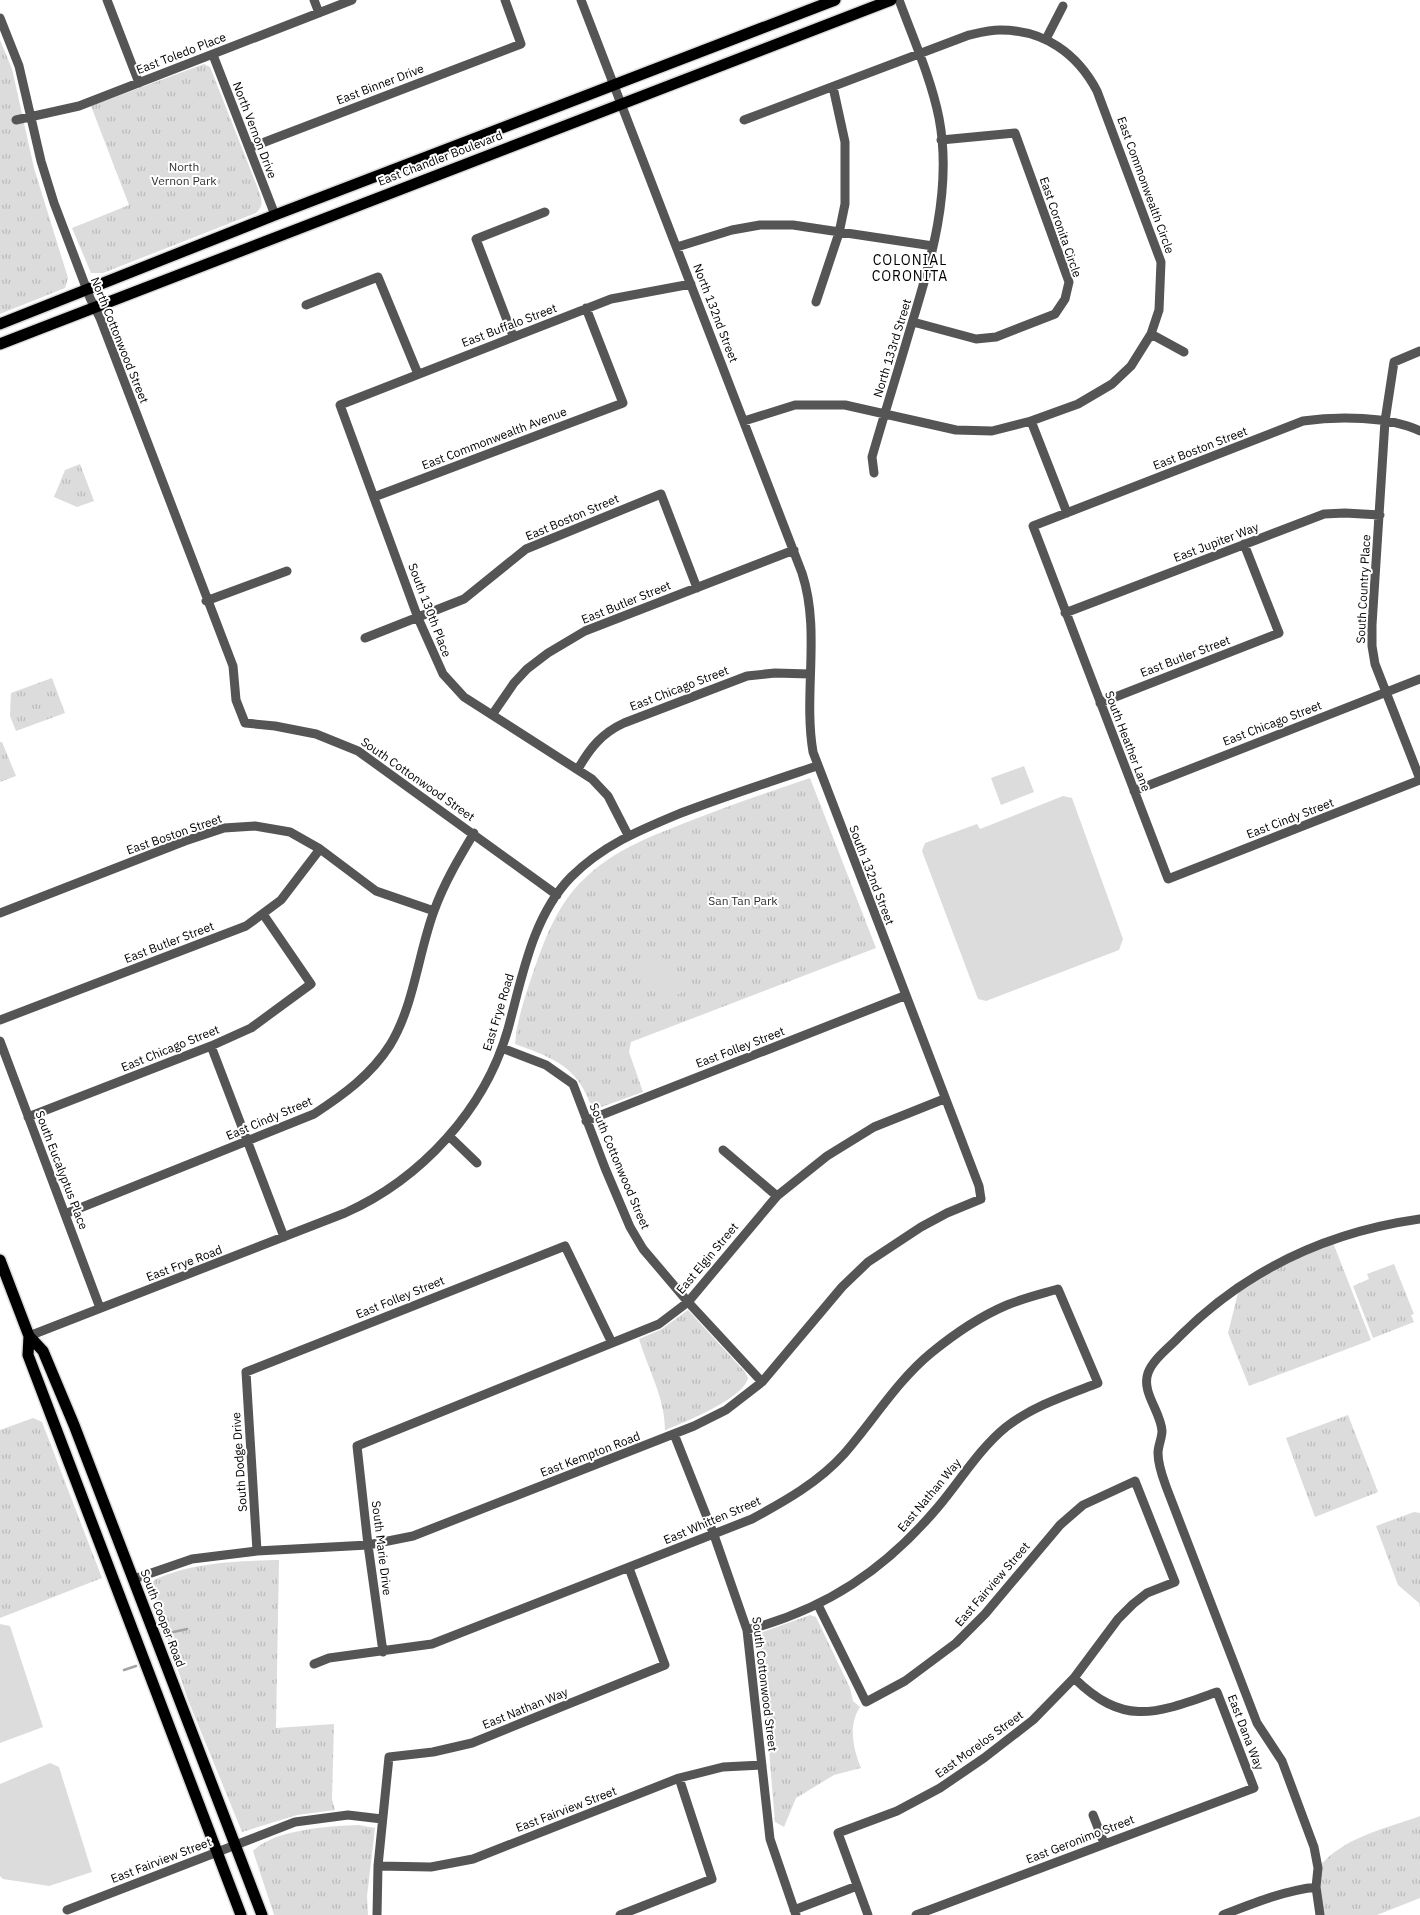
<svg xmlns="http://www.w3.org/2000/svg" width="1420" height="1915" viewBox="0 0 1420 1915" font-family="'IBM Plex Sans',sans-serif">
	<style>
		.park { fill: url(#park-tufts) }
		.garden { fill: #dcdcdc }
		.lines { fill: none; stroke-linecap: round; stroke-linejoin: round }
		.stream { stroke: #a3a3a3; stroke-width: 2.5 }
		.major-casing { stroke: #dbdbdb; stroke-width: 14 }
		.minor { stroke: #555; stroke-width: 9 }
		.major { stroke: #000; stroke-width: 11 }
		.labels { text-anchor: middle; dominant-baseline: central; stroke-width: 4; stroke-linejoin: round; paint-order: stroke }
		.street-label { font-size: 12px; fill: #000; stroke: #fff }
		.park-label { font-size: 12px; fill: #333; stroke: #fff }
		.neighbourhood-label { font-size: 14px; letter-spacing: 1px; fill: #000; stroke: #fff }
	</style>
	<defs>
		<pattern id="park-tufts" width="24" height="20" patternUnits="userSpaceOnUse" patternTransform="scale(1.25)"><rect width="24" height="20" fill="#dcdcdc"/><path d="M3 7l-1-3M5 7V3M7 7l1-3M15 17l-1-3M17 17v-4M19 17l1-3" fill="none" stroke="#bbb"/></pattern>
	</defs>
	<rect width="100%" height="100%" fill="#fff"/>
	<path class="park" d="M 0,40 L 12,69 L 34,168 L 68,278 L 65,288 L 0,314 Z
		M 204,64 L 210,67 L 260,194 C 262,202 263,207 256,213 L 103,273 L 91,273 L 72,228 L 129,205 L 91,106 Z
		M 80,464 L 94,501 L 77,507 L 54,497 L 65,470 Z
		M 52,678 L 65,713 L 16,731 L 10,716 L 11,693 Z
		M 0,742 L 2,742 L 16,776 L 0,782 Z
		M 810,778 L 876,948 L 631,1042 L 629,1052 L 643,1092 L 593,1110 C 589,1101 585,1090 579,1082 C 565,1061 537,1052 515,1044 C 517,1019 526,993 534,970 C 545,938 558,904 583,880 C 614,849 654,835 695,819 C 733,804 772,791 810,778 Z
		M 1332,1240 L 1371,1340 L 1249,1386 L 1228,1333 L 1240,1285 Z
		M 1394,1264 L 1414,1314 L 1411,1315 L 1414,1322 L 1373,1338 L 1353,1286 L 1369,1279 L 1367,1274 Z
		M 688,1310 L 745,1372 L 748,1378 C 744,1398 684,1423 665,1430 C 665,1398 648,1369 639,1339 L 662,1329 Z
		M 1348,1415 L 1378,1492 L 1315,1517 L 1286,1438 Z
		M 33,1418 L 42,1422 L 102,1578 L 0,1618 L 0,1430 Z
		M 1414,1512 L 1420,1513 L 1420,1607 L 1419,1603 L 1398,1585 L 1376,1526 Z
		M 279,1560 L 276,1728 L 334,1724 L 332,1799 L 335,1810 L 297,1815 L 242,1832 L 188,1700 L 151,1589 L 154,1580 C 192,1562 238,1561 279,1560 Z
		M 810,1615 L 816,1617 L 850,1688 L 853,1701 L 860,1707 C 848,1725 853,1749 861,1768 L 834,1775 L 796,1798 L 784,1827 L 775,1822 L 763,1679 L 757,1638 L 760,1633 Z
		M 1420,1816 L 1420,1898 L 1377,1915 L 1320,1915 L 1318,1868 C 1343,1837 1385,1829 1420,1816 Z
		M 359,1825 L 375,1828 L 367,1896 L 368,1915 L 274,1915 L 253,1851 C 275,1829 331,1826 359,1825 Z"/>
	<path class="garden" d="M 1024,766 L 1034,792 L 1001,805 L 991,778 Z
		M 1063,796 L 1072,798 L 1123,939 L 1119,950 L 986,1001 L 978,999 L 922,851 L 925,843 L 977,824 L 980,829 Z
		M 663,957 L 682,992 L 662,1003 L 643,968 Z
		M 0,1624 L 10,1626 L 43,1727 L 0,1743 Z
		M 50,1763 L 59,1767 L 92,1872 L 49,1886 L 3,1879 L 0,1876 L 0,1784 Z"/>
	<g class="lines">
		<path class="stream" d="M 169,1633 L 187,1629
			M 124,1670 L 136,1666"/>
		<defs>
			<path id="major" d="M 0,324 L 275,215 L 835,0
				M 0,344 L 891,0
				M 0,1260 L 29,1336 L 43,1351 L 74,1425 L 262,1915
				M 29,1336 L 28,1355 L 241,1915"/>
		</defs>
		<use href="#major" class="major-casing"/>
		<path class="minor" d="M 107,0 L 139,83
			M 314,0 L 319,13
			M 0,18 L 19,66 L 41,161 L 54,203 L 90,298 L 100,318 L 233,666 L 236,700 L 245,723 L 275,726 L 316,734 L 358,751 L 557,895
			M 1046,39 L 1063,6
			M 213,55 L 275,215
			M 16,120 L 79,106 L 352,0
			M 744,120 L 969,35 C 978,33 990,30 1000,30 C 1044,30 1077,53 1097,91 L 1161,262 L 1159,310 L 1151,334 L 1131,366 L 1112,384 L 1078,404 L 1031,421 L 992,431 L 956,430 L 845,405 L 795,405 L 744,421
			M 249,148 L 521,44 L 505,0
			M 677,247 L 732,230 L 760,225 L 793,225 L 933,246
			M 816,302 L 839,233 L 845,204 L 845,142 L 833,87
			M 306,305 L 378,277 L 418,374
			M 913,322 L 976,339 L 996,337 L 1055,314 L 1065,299 L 1069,282 L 1015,133 L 941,140
			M 1151,334 L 1184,352
			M 513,336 L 476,239 L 545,212
			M 1420,351 L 1394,362 L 1385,421 L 1372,625 L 1372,646 L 1375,664 L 1420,779
			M 1031,421 L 1067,513
			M 1420,431 C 1389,416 1337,416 1303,421 L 1033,526 L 1168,879 L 1420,780
			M 874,473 L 872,457 C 884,415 897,374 909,333 C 930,264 953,191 939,118 C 931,78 913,38 899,0
			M 374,497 L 623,403 L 586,308
			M 206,601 L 287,571
			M 1065,613 L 1324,514 L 1345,513 L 1380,515
			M 365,638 L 464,599 L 526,549 L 661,494 L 697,588
			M 1100,703 L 1279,633 L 1244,544
			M 492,715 L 514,683 L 527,669 L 548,653 L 585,631 L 794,550
			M 578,769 C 590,748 602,733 624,723 L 747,676 L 775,673 L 810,674
			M 1134,791 L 1420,679
			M 628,835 L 608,796 L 592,779 L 464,697 L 443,674 L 418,618 L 340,405 L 611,299 L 691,284
			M 0,913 L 185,841 L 224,828 L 255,826 L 290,832 L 320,849 L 376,891 L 434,911
			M 0,1020 L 246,926 L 281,900 L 320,849
			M 0,1041 L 100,1308
			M 211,1046 L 284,1237
			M 502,1048 L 546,1065 L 573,1084 L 605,1168 L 630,1227 L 643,1249 L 688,1302 L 762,1382
			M 28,1117 L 211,1046 L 251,1028 L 311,984 L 263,914
			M 586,1121 L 904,996
			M 449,1136 L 477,1163
			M 723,1150 L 777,1196
			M 65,1214 L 314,1114 C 343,1095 371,1075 390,1045 C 414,1006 418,954 434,911 C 444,883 459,858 474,833
			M 29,1336 L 345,1213 C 421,1179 485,1110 508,1029 C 522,978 532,917 571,877 C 603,845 640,830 681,813 C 726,796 772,781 817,766
			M 674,1434 L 714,1535 L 747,1630 L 770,1839 L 796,1915
			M 257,1551 L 246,1372 L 565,1246 L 612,1343
			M 134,1579 L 192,1559 L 257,1551 L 368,1545 L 413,1536 L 694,1426 L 726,1410 L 762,1382 L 842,1287 L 868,1262 L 921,1227 L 947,1213 L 981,1199 L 979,1186 L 813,752 C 803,693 821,631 802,573 L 581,0
			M 818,1605 L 866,1702 L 905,1681 L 956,1643 L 985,1614 L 1060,1525 L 1083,1505 L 1135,1481 L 1175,1582 L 1147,1593 L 1133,1604 L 1118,1619 L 1074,1678 L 1033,1720 L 984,1758 L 940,1788 L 897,1811 L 838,1833 L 868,1915
			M 383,1652 L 368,1545 L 357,1446 L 659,1324 L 688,1302 L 777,1196 L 827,1156 L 874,1127 L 944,1099
			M 314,1664 L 329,1658 L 432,1644 L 752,1519 C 785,1501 819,1482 844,1454 C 873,1421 897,1381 931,1353 C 953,1335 981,1316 1007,1305 C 1024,1298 1041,1294 1058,1289 L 1098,1383 C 1067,1395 1033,1406 1006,1427 C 979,1449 960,1481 938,1507 C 885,1570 826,1609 747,1630
			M 1093,1815 L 1104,1843
			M 378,1866 L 431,1867 L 473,1859 L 679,1778 L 723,1767 L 762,1765
			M 67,1910 L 295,1822 L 348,1815 L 382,1819
			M 794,1910 L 857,1886
			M 377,1915 L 378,1866 L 389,1757 L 433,1752 L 472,1743 L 665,1665 L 629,1568
			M 620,1915 L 712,1879 L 679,1778
			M 916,1915 L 1254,1788 L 1217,1692 C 1157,1713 1125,1728 1074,1678
			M 1223,1915 C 1254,1903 1283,1891 1316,1887
			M 1320,1915 L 1316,1887 L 1318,1868 L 1314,1847 L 1282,1761 L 1257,1723 L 1167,1489 C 1163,1478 1158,1466 1158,1453 C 1158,1446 1162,1438 1162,1431 C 1161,1412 1141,1392 1148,1373 C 1153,1359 1170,1347 1180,1336 C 1247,1269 1327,1232 1420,1219"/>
		<use href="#major" class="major"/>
	</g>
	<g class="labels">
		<g class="street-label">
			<text transform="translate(181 53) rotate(-21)">East Toledo Place</text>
			<text transform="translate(380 84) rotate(-21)">East Binner Drive</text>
			<text transform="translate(255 130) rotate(69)">North Vernon Drive</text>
			<text transform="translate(440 158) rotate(-21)">East Chandler Boulevard</text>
			<text transform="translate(1146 185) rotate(70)">East Commonwealth Circle</text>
			<text transform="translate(1061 227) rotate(71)">East Coronita Circle</text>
			<text transform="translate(716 313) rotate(69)">North 132nd Street</text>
			<text transform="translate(509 325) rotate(-21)">East Buffalo Street</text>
			<text transform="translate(120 340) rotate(68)">North Cottonwood Street</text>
			<text transform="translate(892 348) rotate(-73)">North 133rd Street</text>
			<text transform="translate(494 438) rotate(-21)">East Commonwealth Avenue</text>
			<text transform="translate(1200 448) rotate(-21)">East Boston Street</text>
			<text transform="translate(572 517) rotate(-23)">East Boston Street</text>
			<text transform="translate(1216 542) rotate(-21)">East Jupiter Way</text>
			<text transform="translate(1363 589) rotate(-87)">South Country Place</text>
			<text transform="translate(626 602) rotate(-22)">East Butler Street</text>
			<text transform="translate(430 610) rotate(69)">South 130th Place</text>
			<text transform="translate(1185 656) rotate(-21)">East Butler Street</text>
			<text transform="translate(679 688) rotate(-21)">East Chicago Street</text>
			<text transform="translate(1272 723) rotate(-21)">East Chicago Street</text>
			<text transform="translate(1128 741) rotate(69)">South Heather Lane</text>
			<text transform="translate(418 779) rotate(35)">South Cottonwood Street</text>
			<text transform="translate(1290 818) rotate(-21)">East Cindy Street</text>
			<text transform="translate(174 834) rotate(-19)">East Boston Street</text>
			<text transform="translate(872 875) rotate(69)">South 132nd Street</text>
			<text transform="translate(169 942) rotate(-21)">East Butler Street</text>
			<text transform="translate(498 1012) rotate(-73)">East Frye Road</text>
			<text transform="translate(740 1047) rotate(-21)">East Folley Street</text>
			<text transform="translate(170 1048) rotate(-22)">East Chicago Street</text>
			<text transform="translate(269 1118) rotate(-23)">East Cindy Street</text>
			<text transform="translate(620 1166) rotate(67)">South Cottonwood Street</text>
			<text transform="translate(62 1170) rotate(69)">South Eucalyptus Place</text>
			<text transform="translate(707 1258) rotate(-50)">East Elgin Street</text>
			<text transform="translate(184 1263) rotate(-21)">East Frye Road</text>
			<text transform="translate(400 1297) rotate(-22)">East Folley Street</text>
			<text transform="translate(590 1454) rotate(-21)">East Kempton Road</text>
			<text transform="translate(239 1462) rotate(-94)">South Dodge Drive</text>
			<text transform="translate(929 1495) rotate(-50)">East Nathan Way</text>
			<text transform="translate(712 1520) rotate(-23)">East Whitten Street</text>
			<text transform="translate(382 1548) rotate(83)">South Marie Drive</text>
			<text transform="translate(992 1584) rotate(-49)">East Fairview Street</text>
			<text transform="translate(163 1618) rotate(69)">South Cooper Road</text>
			<text transform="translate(765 1684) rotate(83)">South Cottonwood Street</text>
			<text transform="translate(525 1708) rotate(-22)">East Nathan Way</text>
			<text transform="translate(1246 1732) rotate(69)">East Dana Way</text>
			<text transform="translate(979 1744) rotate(-36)">East Morelos Street</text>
			<text transform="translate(566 1809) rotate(-21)">East Fairview Street</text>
			<text transform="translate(1080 1839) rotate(-21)">East Geronimo Street</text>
			<text transform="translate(161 1860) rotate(-21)">East Fairview Street</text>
		</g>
		<g class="park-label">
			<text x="184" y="166">North<tspan x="184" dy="14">Vernon Park</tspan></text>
			<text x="743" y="900">San Tan Park</text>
		</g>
		<g class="neighbourhood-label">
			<text x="910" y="260">COLONIAL<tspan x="910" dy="16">CORONITA</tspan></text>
		</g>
	</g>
</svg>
